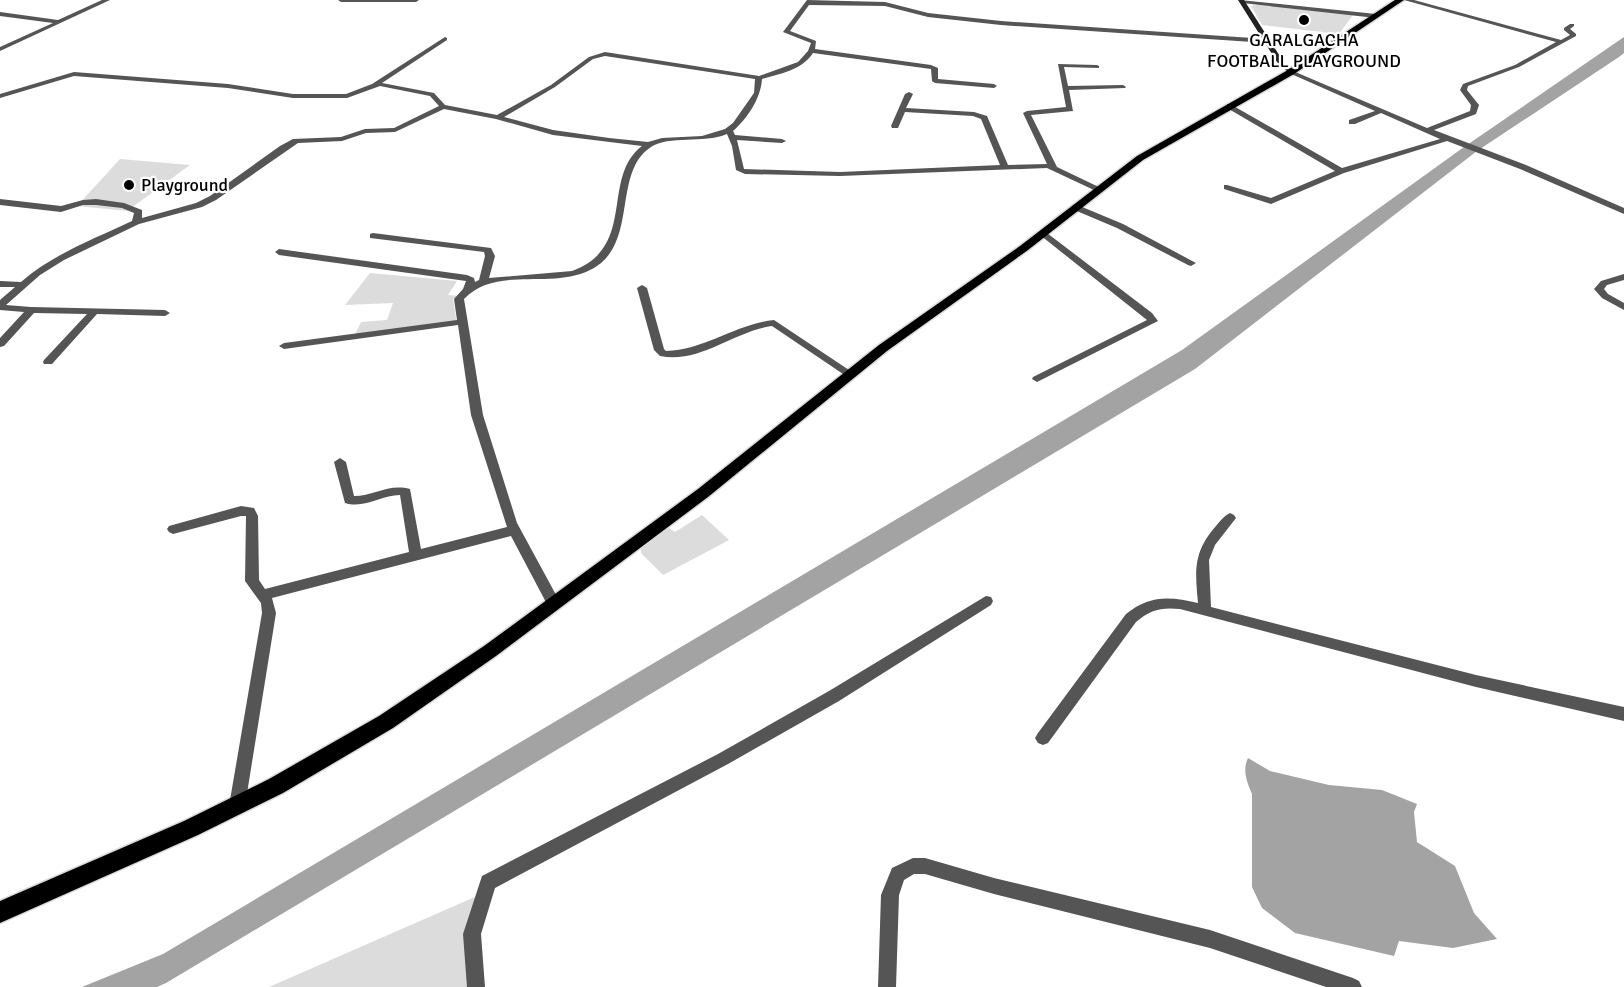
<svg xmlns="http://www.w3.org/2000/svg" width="1624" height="987" viewBox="0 0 1624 987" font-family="Signika,sans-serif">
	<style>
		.green { fill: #dcdcdc }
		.water { fill: #a3a3a3 }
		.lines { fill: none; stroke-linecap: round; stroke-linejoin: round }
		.primary-casing { stroke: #dbdbdb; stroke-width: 3 }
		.street { fill: #555; fill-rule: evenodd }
		.secondary { fill: #222; fill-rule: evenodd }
		.primary { fill: #000; fill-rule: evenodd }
		.poi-dot { fill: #000; stroke: #fff; stroke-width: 2 }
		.labels { text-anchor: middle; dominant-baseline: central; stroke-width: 4.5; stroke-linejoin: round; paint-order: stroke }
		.far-poi-label { font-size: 18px; fill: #000; stroke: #fff }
	</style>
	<rect width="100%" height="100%" fill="#fff"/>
	<path class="green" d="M 1260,4 L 1353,15 L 1339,34 L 1262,25 L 1251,6 Z
		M 120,159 L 190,165 L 127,211 L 77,206 Z
		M 370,273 L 457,281 L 448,295 L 459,296 L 453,299 L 457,324 L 353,339 L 361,322 L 387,320 L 393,303 L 345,305 Z
		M 702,515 L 729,540 L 663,575 L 641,553 L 641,547 L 666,526 L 675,532 Z
		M 484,893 L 476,987 L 269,987 Z"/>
	<path class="water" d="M 1624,37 L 1624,53 L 1619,57 L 1477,151 L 1195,369 L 166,983 L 157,987 L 82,987 L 163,954 L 1182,350 L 1464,147 Z
		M 1248,758 L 1270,771 L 1329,785 L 1382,790 L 1417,804 L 1414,812 L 1417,842 L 1455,866 L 1474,913 L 1497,939 L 1453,948 L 1399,941 L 1394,956 L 1295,933 L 1262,908 L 1252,887 L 1252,794 C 1247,782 1242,770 1248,758 Z"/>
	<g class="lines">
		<defs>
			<path id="primary" d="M 1395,0 L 1404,0 L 1294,74 L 1143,160 L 1028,250 L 887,351 L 708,497 L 496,656 L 393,728 L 283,793 L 198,835 L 0,923 L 0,901 L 184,821 L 269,779 L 379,716 L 484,646 L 698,489 L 879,345 L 1020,246 L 1137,156 L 1288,70 Z"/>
		</defs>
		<use href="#primary" class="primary-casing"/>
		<path class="street" d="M 102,0 L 110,0 L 0,51 L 0,47 L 53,23 L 0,16 L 0,12 L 58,20 Z
			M 338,0 L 419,0 L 416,2 L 341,2 Z
			M 807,0 L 885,2 L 928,13 L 1001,21 L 1267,39 L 1270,41 L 1267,43 L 1001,25 L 928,17 L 885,6 L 809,5 L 790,31 L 816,41 L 815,49 L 931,65 L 938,68 L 938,79 L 994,84 L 997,86 L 994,88 L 935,83 L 932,81 L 931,69 L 813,53 C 801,71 781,73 762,79 C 761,98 747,119 733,131 L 735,135 L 782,139 L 786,141 L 782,143 L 737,140 L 744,169 L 840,172 L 1000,165 L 981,119 L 973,116 L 905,112 L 898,128 L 892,128 L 891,126 L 905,94 L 909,92 L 913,94 L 906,108 L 974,112 L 987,116 L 1008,165 L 1047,164 L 1023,113 L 1027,111 L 1066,107 L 1058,64 L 1097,65 L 1099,66 L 1099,68 L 1064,67 L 1068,86 L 1123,85 L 1126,87 L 1125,88 L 1069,90 L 1073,111 L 1031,115 L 1057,167 L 1103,189 L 1096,191 L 1047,168 L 840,176 L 745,174 L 736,170 L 732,146 L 727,134 C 703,144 669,135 651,147 C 611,173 640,246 590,270 C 550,290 496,265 464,299 L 483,415 L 517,523 L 561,604 L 559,608 L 554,609 L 549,608 L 511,536 L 272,598 L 276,613 L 245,806 L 243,811 L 237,814 L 231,811 L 229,806 L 262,613 L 261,603 L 245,581 L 246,516 L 241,516 L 173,534 L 169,532 L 167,529 L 169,526 L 241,506 L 254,508 L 258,516 L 259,580 L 265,589 L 409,552 L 400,495 C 381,495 365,509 345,503 L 334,462 L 340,458 L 346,462 L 354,496 C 374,496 389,483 410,489 L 421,549 L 507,527 L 471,415 L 458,325 L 284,349 L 279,346 L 284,343 L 457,320 L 454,299 L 463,289 L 466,281 L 279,255 L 275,252 L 279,249 L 467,275 L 474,278 L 475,282 L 479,280 L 485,256 L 484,252 L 370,238 L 370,234 L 373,233 L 491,248 L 495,256 L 489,278 L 572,271 C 638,247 600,178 642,146 L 553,135 L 496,119 L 444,109 L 395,132 L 366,133 L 342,141 L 298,143 L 216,200 L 202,207 L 139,224 L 64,260 L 40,275 L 6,305 L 31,307 L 165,310 L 170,313 L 165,316 L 97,314 L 52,364 L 44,364 L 43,362 L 44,360 L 87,314 L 34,313 L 4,346 L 0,347 L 0,338 L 24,312 L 0,310 L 0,300 L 15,287 L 0,287 L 0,281 L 21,282 C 53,254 94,239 132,221 L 134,213 L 122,208 L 96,205 L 83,205 L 61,212 L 0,205 L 0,199 L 61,206 L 83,200 L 96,199 L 124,203 L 142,210 L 142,218 L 196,203 L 210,196 L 280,146 L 293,139 L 341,137 L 365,129 L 394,128 L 439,106 L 430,96 L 380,86 L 347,98 L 293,98 L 228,88 L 74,76 L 0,98 L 0,94 L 74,72 L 228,84 L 293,94 L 346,94 L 372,84 L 445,37 L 447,38 L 447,40 L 382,83 L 434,93 L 445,105 L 497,115 L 551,85 L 589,57 L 605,52 L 759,76 L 798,62 L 808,51 L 811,43 L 783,32 ZM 605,56 L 755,79 L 754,93 L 733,123 L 725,129 L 702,136 L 662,138 L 648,142 L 609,138 L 553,130 L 504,117 L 555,87 L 593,59 Z
			M 1240,0 L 1376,14 L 1379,16 L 1376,18 L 1242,3 Z
			M 1404,0 L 1414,0 L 1561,40 L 1570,35 L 1564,30 L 1564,28 L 1570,24 L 1574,24 L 1574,26 L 1570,29 L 1576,34 L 1576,36 L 1519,67 L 1468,86 L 1467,90 L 1479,105 L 1476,114 L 1434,130 L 1526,165 L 1624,208 L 1624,214 L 1520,169 L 1447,141 L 1344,173 L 1271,204 L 1224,189 L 1224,185 L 1227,185 L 1271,198 L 1335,171 L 1227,108 L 1227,104 L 1230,104 L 1342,168 L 1440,139 L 1381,113 L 1355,124 L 1349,124 L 1349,120 L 1375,111 L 1289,73 L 1289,71 L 1293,71 L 1427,128 L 1470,111 L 1471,105 L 1460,90 L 1463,84 L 1515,65 L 1556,42 Z
			M 1075,204 L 1123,224 L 1196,263 L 1191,266 L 1188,265 L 1117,228 L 1072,209 L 1071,207 Z
			M 1043,230 L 1152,313 L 1158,321 L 1037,382 L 1032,379 L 1033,377 L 1147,320 L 1040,235 L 1040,231 Z
			M 1624,274 L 1624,280 L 1607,285 L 1604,289 L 1608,294 L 1624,303 L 1624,310 L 1602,298 L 1594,289 L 1601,281 Z
			M 642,285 L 647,288 L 664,349 L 666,351 C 705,350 736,324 774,320 L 855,374 L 850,377 L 846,376 L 772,326 C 734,331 700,364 660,356 L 654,350 L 637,288 Z
			M 1230,513 L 1234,515 L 1236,518 L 1215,545 L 1209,560 L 1211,607 L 1476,675 L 1624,707 L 1624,721 L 1476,687 L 1180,609 C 1161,607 1150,610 1136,622 L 1048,743 L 1043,745 L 1038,743 L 1035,738 L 1038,733 L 1126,614 C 1149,595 1170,596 1198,603 C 1195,571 1193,552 1216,526 C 1220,521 1224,516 1230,513 Z
			M 986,596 L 991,597 L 993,601 L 991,605 L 839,701 L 728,764 L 495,888 L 481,934 L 485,987 L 467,987 L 463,934 L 482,876 L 718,754 L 829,691 Z
			M 913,858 L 925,858 L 994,878 L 1210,930 L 1353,978 L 1359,981 L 1362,987 L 1326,987 L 1210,948 L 994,894 L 925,874 L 914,874 L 904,880 L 899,895 L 896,987 L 878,987 L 881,895 L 892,868 Z"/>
		<path class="secondary" d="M 1238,0 L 1244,0 L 1283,61 L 1293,71 L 1293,73 L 1289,73 L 1277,62 Z"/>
		<use href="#primary" class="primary"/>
	</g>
	<g class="poi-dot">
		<circle cx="1304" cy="20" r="6"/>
		<circle cx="129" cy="185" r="6"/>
	</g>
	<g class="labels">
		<g class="far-poi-label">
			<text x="1304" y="40">GARALGACHA<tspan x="1304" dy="21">FOOTBALL PLAYGROUND</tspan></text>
			<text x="141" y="185" text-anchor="start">Playground</text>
		</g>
	</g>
</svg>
